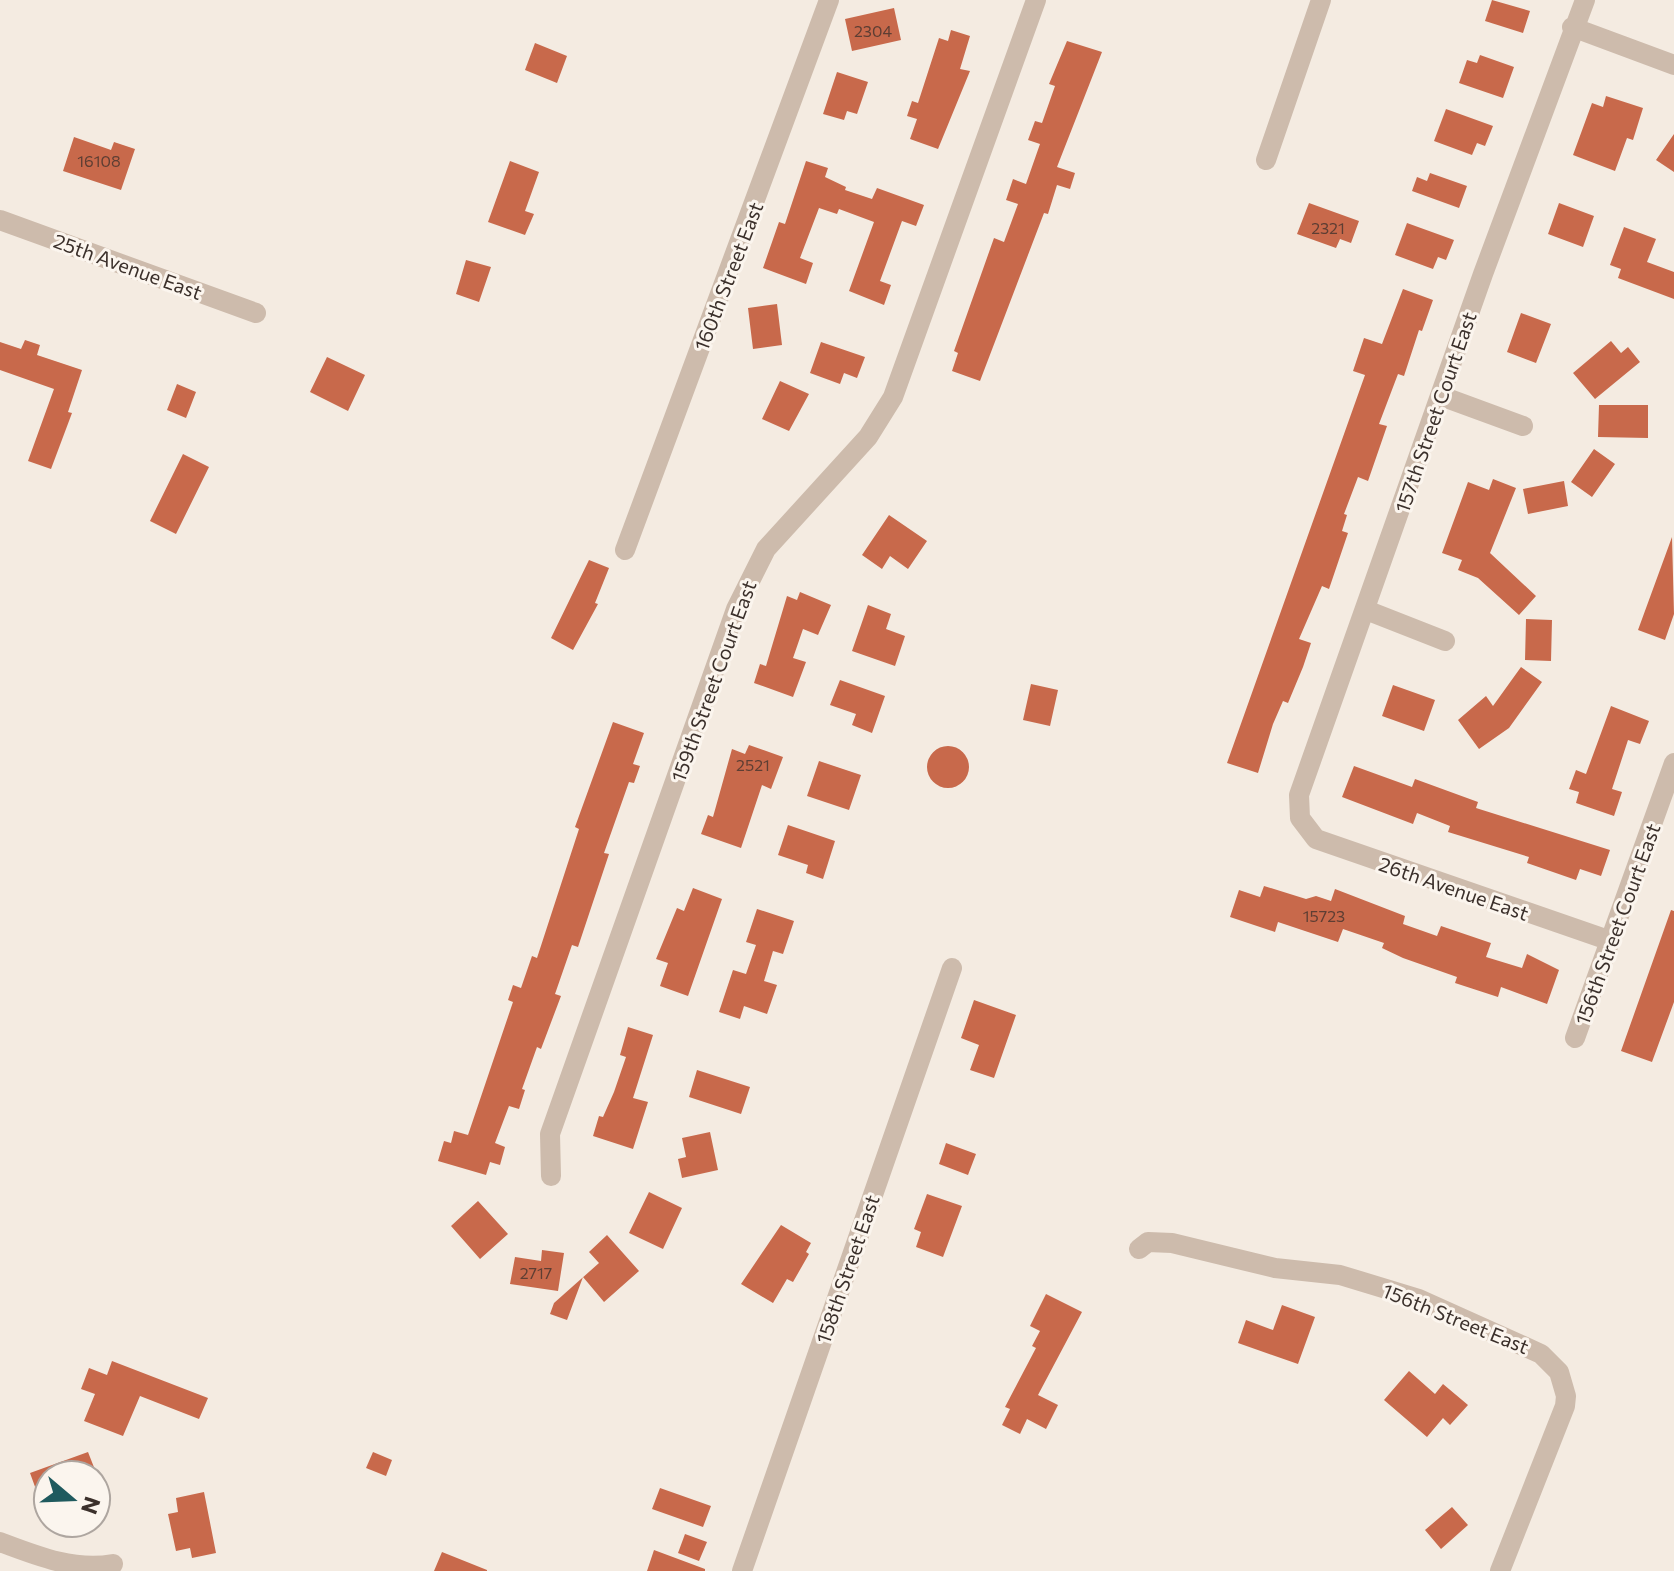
<svg xmlns="http://www.w3.org/2000/svg" width="1674" height="1571" viewBox="0 0 1674 1571" font-family="Commissioner,sans-serif">
	<style>
		.building { fill: #c8694b }
		.lines { fill: none; stroke-linecap: round; stroke-linejoin: round }
		.street { stroke: #cdbbac; stroke-width: 20 }
		.labels { text-anchor: middle; dominant-baseline: central; stroke-width: 6; stroke-linejoin: round; paint-order: stroke }
		.number-label { font-size: 16px; fill: #5e3e33 }
		.street-label { font-size: 20px; fill: #3b302b; stroke: #fbf5ee }
	</style>
	<rect width="100%" height="100%" fill="#f4ebe1"/>
	<path class="building" d="M 1492,0 L 1530,11 L 1523,33 L 1485,21 Z
		M 894,8 L 901,40 L 852,51 L 845,19 Z
		M 951,30 L 970,36 L 960,69 L 970,71 L 938,149 L 910,139 L 917,119 L 907,116 L 912,101 L 918,103 L 939,38 L 948,41 Z
		M 1067,41 L 1102,52 L 1057,167 L 1075,173 L 1070,189 L 1057,185 L 1048,214 L 1044,213 L 980,381 L 952,371 L 958,353 L 954,351 L 994,238 L 1004,242 L 1018,204 L 1006,200 L 1013,179 L 1026,184 L 1040,144 L 1028,140 L 1035,121 L 1042,123 L 1055,86 L 1049,84 Z
		M 535,43 L 567,56 L 557,83 L 525,70 Z
		M 1480,55 L 1514,67 L 1503,98 L 1459,83 L 1467,60 L 1477,63 Z
		M 837,72 L 868,82 L 857,114 L 847,111 L 844,120 L 823,114 Z
		M 1606,96 L 1643,108 L 1633,140 L 1627,138 L 1615,171 L 1573,155 L 1592,103 L 1603,107 Z
		M 1446,109 L 1493,126 L 1485,146 L 1477,143 L 1472,155 L 1434,141 Z
		M 1674,134 L 1674,172 L 1656,160 Z
		M 74,137 L 111,150 L 114,142 L 135,149 L 121,190 L 63,171 Z
		M 510,161 L 539,172 L 525,211 L 534,214 L 525,235 L 488,222 Z
		M 806,161 L 828,168 L 825,177 L 846,187 L 845,190 L 872,199 L 877,188 L 924,205 L 916,226 L 902,221 L 880,281 L 891,285 L 884,305 L 849,291 L 874,222 L 839,209 L 837,214 L 819,208 L 800,258 L 813,263 L 806,284 L 763,268 L 779,222 L 785,224 Z
		M 1430,173 L 1467,186 L 1459,208 L 1412,191 L 1417,177 L 1427,181 Z
		M 1309,203 L 1359,221 L 1351,243 L 1340,239 L 1336,248 L 1297,234 Z
		M 1559,203 L 1594,216 L 1583,247 L 1548,234 Z
		M 1407,223 L 1454,240 L 1446,260 L 1438,257 L 1433,269 L 1395,255 Z
		M 1624,227 L 1656,239 L 1647,262 L 1674,272 L 1674,299 L 1618,278 L 1621,269 L 1610,265 Z
		M 466,260 L 491,267 L 479,302 L 456,294 Z
		M 1403,289 L 1433,300 L 1422,331 L 1419,330 L 1404,376 L 1398,374 L 1379,424 L 1387,426 L 1368,481 L 1358,477 L 1344,514 L 1347,515 L 1342,531 L 1348,533 L 1329,589 L 1322,586 L 1299,639 L 1311,643 L 1303,667 L 1288,703 L 1283,701 L 1273,724 L 1258,773 L 1227,763 L 1365,375 L 1353,371 L 1364,338 L 1382,344 Z
		M 777,304 L 782,345 L 753,349 L 748,308 Z
		M 1521,313 L 1551,324 L 1536,363 L 1507,352 Z
		M 25,340 L 40,345 L 37,355 L 82,370 L 68,412 L 72,413 L 51,469 L 28,461 L 54,389 L 0,370 L 0,342 L 21,349 Z
		M 1611,341 L 1621,353 L 1628,347 L 1640,362 L 1595,399 L 1573,373 Z
		M 821,342 L 865,357 L 857,378 L 844,373 L 840,384 L 810,373 Z
		M 327,357 L 365,375 L 348,411 L 310,392 Z
		M 780,381 L 809,394 L 789,431 L 762,419 Z
		M 177,384 L 196,392 L 186,418 L 167,410 Z
		M 1599,405 L 1648,405 L 1648,438 L 1598,437 Z
		M 1594,449 L 1615,464 L 1592,497 L 1571,482 Z
		M 183,454 L 209,467 L 176,534 L 150,521 Z
		M 1493,479 L 1516,488 L 1490,553 L 1536,596 L 1519,615 L 1478,578 L 1458,570 L 1462,560 L 1442,553 L 1468,482 L 1489,490 Z
		M 1564,481 L 1568,506 L 1528,514 L 1523,489 Z
		M 889,515 L 927,541 L 908,569 L 890,556 L 882,569 L 862,555 Z
		M 1672,537 L 1674,614 L 1665,640 L 1638,630 Z
		M 589,560 L 609,568 L 595,603 L 598,604 L 573,650 L 551,638 Z
		M 800,592 L 831,605 L 818,635 L 803,629 L 793,658 L 806,662 L 793,697 L 754,683 L 760,664 L 766,666 L 787,596 L 797,600 Z
		M 868,605 L 891,614 L 886,629 L 905,636 L 895,666 L 852,651 Z
		M 1526,619 L 1552,620 L 1551,661 L 1525,660 Z
		M 1521,667 L 1542,682 L 1509,728 L 1479,749 L 1458,720 L 1486,696 L 1493,706 Z
		M 840,680 L 885,696 L 872,733 L 852,725 L 856,714 L 830,705 Z
		M 1031,684 L 1058,690 L 1050,726 L 1023,720 Z
		M 1393,685 L 1435,700 L 1424,731 L 1382,716 Z
		M 1611,706 L 1649,721 L 1640,744 L 1628,740 L 1612,789 L 1622,792 L 1614,816 L 1576,803 L 1579,792 L 1569,789 L 1576,770 L 1586,774 Z
		M 613,722 L 644,733 L 633,764 L 640,766 L 634,783 L 629,782 L 604,853 L 609,854 L 578,947 L 572,945 L 555,994 L 561,996 L 541,1049 L 537,1047 L 522,1089 L 525,1090 L 519,1109 L 509,1106 L 495,1143 L 505,1147 L 500,1165 L 490,1162 L 486,1175 L 438,1161 L 444,1141 L 451,1143 L 454,1131 L 468,1135 L 513,1002 L 508,1000 L 513,985 L 521,988 L 532,956 L 537,958 L 579,829 L 575,827 Z
		M 749,745 L 783,757 L 771,789 L 762,785 L 741,848 L 701,834 L 708,815 L 713,817 L 732,749 L 745,754 Z
		M927 767a21 21 0 1 1 42 0a21 21 0 1 1-42 0Z
		M 819,761 L 861,775 L 849,810 L 807,796 Z
		M 1354,766 L 1412,787 L 1415,779 L 1478,802 L 1476,808 L 1610,850 L 1601,876 L 1580,869 L 1576,880 L 1527,863 L 1529,857 L 1448,832 L 1450,826 L 1417,813 L 1413,824 L 1342,797 Z
		M 788,825 L 835,841 L 823,879 L 806,873 L 808,865 L 778,855 Z
		M 1264,886 L 1306,899 L 1316,896 L 1331,901 L 1335,889 L 1405,916 L 1403,924 L 1437,936 L 1441,926 L 1491,943 L 1486,957 L 1522,968 L 1527,954 L 1559,970 L 1547,1004 L 1501,987 L 1498,997 L 1455,983 L 1457,977 L 1403,958 L 1382,948 L 1384,943 L 1343,929 L 1338,942 L 1278,922 L 1275,932 L 1230,917 L 1239,890 L 1260,897 Z
		M 693,888 L 722,899 L 688,996 L 660,986 L 668,963 L 656,959 L 677,908 L 684,911 Z
		M 757,909 L 794,921 L 783,954 L 773,951 L 764,981 L 777,985 L 767,1014 L 744,1006 L 740,1019 L 719,1012 L 733,970 L 746,974 L 756,945 L 746,942 Z
		M 1671,910 L 1674,911 L 1674,1002 L 1652,1062 L 1621,1051 Z
		M 974,1000 L 1016,1015 L 994,1078 L 970,1070 L 979,1045 L 961,1038 Z
		M 628,1027 L 653,1035 L 633,1098 L 648,1102 L 633,1149 L 593,1136 L 599,1116 L 603,1117 L 614,1092 L 626,1057 L 620,1055 Z
		M 697,1070 L 750,1087 L 741,1114 L 689,1097 Z
		M 710,1132 L 718,1170 L 682,1178 L 678,1159 L 686,1157 L 682,1138 Z
		M 946,1143 L 976,1154 L 968,1175 L 939,1164 Z
		M 649,1192 L 682,1208 L 663,1249 L 629,1233 Z
		M 927,1194 L 962,1206 L 943,1257 L 916,1247 L 921,1232 L 914,1229 Z
		M 478,1201 L 508,1234 L 480,1259 L 451,1226 Z
		M 781,1225 L 811,1243 L 806,1252 L 809,1254 L 793,1282 L 787,1279 L 773,1303 L 741,1284 Z
		M 607,1235 L 639,1271 L 604,1302 L 583,1277 L 567,1320 L 550,1314 L 554,1303 L 599,1263 L 589,1252 Z
		M 542,1250 L 564,1253 L 558,1291 L 510,1284 L 515,1257 L 541,1261 Z
		M 1046,1294 L 1082,1312 L 1038,1395 L 1058,1405 L 1046,1429 L 1027,1419 L 1020,1434 L 1002,1425 L 1010,1409 L 1005,1407 L 1036,1348 L 1032,1346 L 1040,1331 L 1030,1326 Z
		M 1282,1305 L 1315,1317 L 1298,1364 L 1238,1343 L 1246,1320 L 1273,1330 Z
		M 112,1361 L 208,1398 L 199,1419 L 140,1396 L 123,1436 L 84,1421 L 95,1394 L 81,1389 L 89,1368 L 107,1375 Z
		M 1409,1371 L 1435,1394 L 1443,1384 L 1468,1405 L 1450,1425 L 1443,1418 L 1427,1437 L 1384,1400 Z
		M 88,1452 L 97,1475 L 48,1475 L 46,1517 L 30,1473 Z
		M 373,1452 L 392,1460 L 386,1476 L 366,1468 Z
		M 660,1488 L 711,1506 L 703,1527 L 652,1509 Z
		M 204,1492 L 216,1553 L 192,1558 L 190,1548 L 176,1551 L 168,1514 L 178,1512 L 176,1498 Z
		M 1452,1507 L 1468,1525 L 1441,1549 L 1425,1530 Z
		M 685,1534 L 707,1542 L 699,1561 L 678,1553 Z
		M 654,1550 L 705,1569 L 705,1571 L 647,1571 Z
		M 442,1552 L 487,1570 L 487,1571 L 434,1571 Z"/>
	<g class="lines">
		<path class="street" d="M 1585,0 L 1483,274 L 1299,795 L 1300,818 L 1316,839 L 1611,941
			M 1572,27 L 1674,65
			M 1266,160 L 1321,0
			M 0,220 L 256,313
			M 1441,396 L 1523,426
			M 625,550 L 829,0
			M 1366,610 L 1445,641
			M 1575,1038 L 1674,763
			M 551,1176 L 550,1134 L 736,609 L 766,549 L 868,437 L 893,397 L 1036,0
			M 1139,1249 L 1148,1242 L 1172,1243 L 1275,1268 L 1340,1275 L 1419,1299 L 1541,1354 L 1559,1372 L 1566,1396 L 1565,1406 L 1500,1571
			M 0,1542 C 37,1556 74,1571 113,1564
			M 742,1571 L 952,968"/>
	</g>
	<g class="labels">
		<g class="number-label">
			<text x="873" y="30">2304</text>
			<text x="99" y="160">16108</text>
			<text x="1328" y="227">2321</text>
			<text x="753" y="764">2521</text>
			<text x="1324" y="915">15723</text>
			<text x="536" y="1272">2717</text>
		</g>
		<g class="street-label">
			<text transform="translate(128 266) rotate(20)">25th Avenue East</text>
			<text transform="translate(728 276) rotate(-69)">160th Street East</text>
			<text transform="translate(1435 412) rotate(-71)">157th Street Court East</text>
			<text transform="translate(713 681) rotate(-70)">159th Street Court East</text>
			<text transform="translate(1454 888) rotate(19)">26th Avenue East</text>
			<text transform="translate(1617 924) rotate(-70)">156th Street Court East</text>
			<text transform="translate(847 1269) rotate(-71)">158th Street East</text>
			<text transform="translate(1456 1318) rotate(22)">156th Street East</text>
		</g>
	</g>
	<g transform="translate(72 1499) rotate(109)"><circle r="38" fill="#fbf5ee" stroke="#aea6a0" stroke-width="2"/>
	<path d="M0-6L14 30L0 20L-14 30Z" fill="#1f5a5e"/>
	<text y="-12" font-size="22" font-weight="bold" text-anchor="middle" fill="#3b302b">N</text>
	</g>
</svg>
